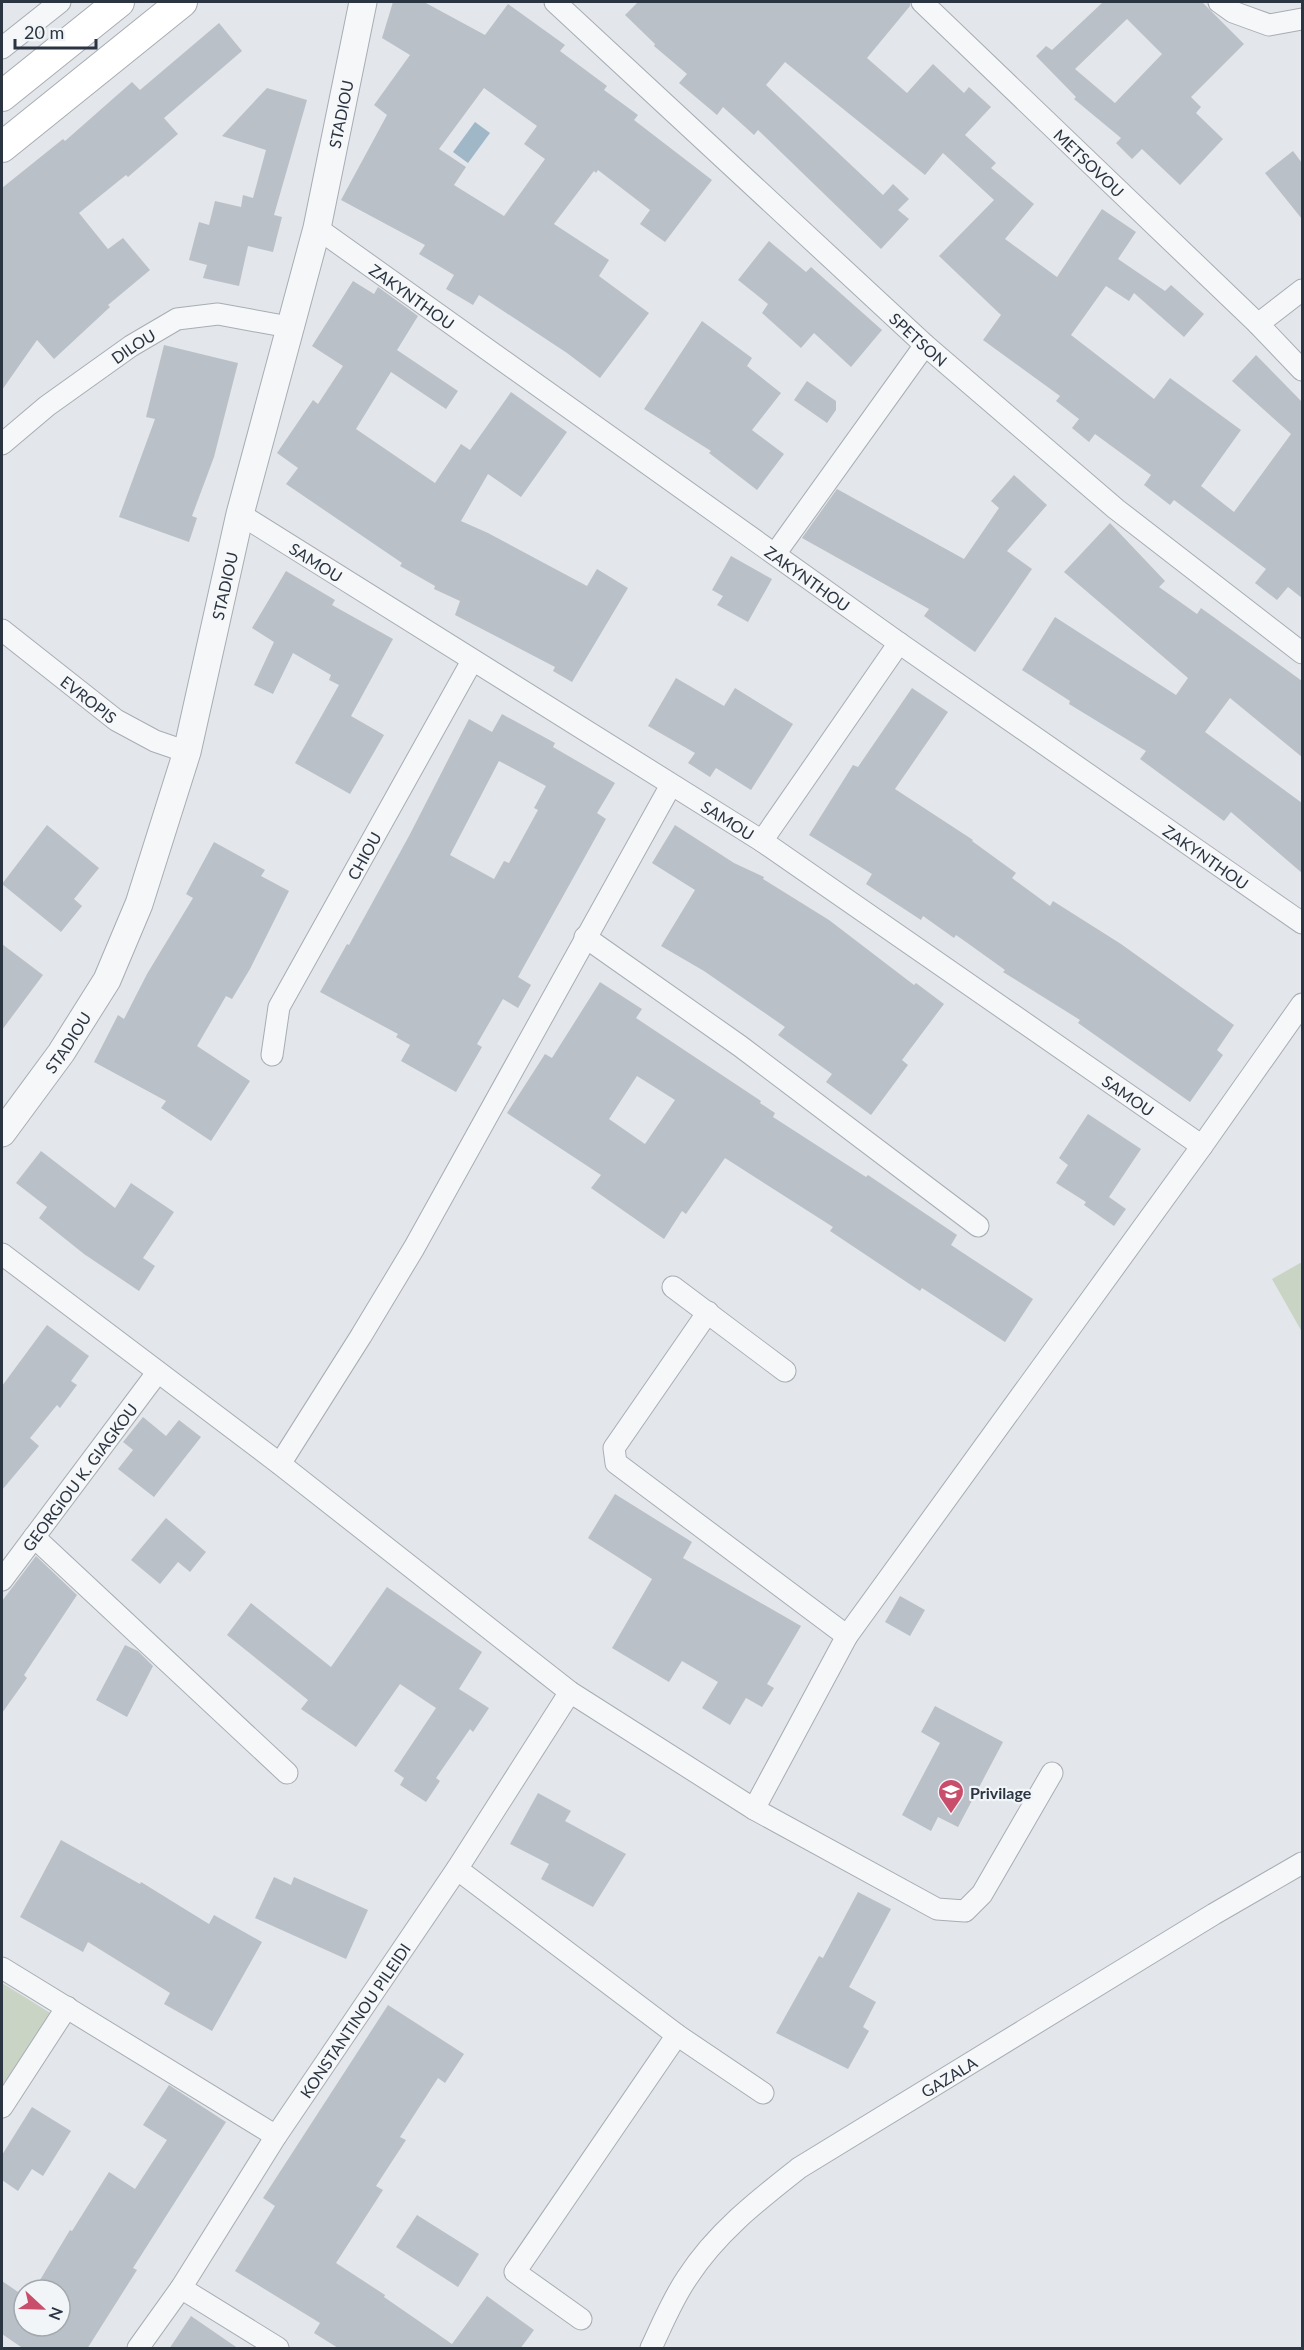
<svg xmlns="http://www.w3.org/2000/svg" width="1304" height="2350" viewBox="0 0 1304 2350" font-family="Lato,sans-serif">
	<style>
		.green { fill: #c9d4c4 }
		.water { fill: #a0b7c8 }
		.building { fill: #bac0c7; fill-rule: evenodd }
		.lines { fill: none; stroke-linecap: round; stroke-linejoin: round }
		.minor-casing { stroke: #a8adb4; stroke-width: 23 }
		.tertiary-casing { stroke: #a8adb4; stroke-width: 29 }
		.secondary-casing { stroke: #a8adb4; stroke-width: 32 }
		.minor { stroke: #f5f7f9; stroke-width: 21 }
		.tertiary { stroke: #f5f7f9; stroke-width: 27 }
		.secondary { stroke: #fff; stroke-width: 30 }
		.labels { text-anchor: middle; dominant-baseline: central; stroke-width: 4.5; stroke-linejoin: round; paint-order: stroke }
		.street-label { font-size: 16px; fill: #2b3542; stroke: #f2f5f8 }
		.poi-label { font-size: 16px; font-weight: bold; fill: #2b3542; stroke: #f2f5f8; text-anchor: start }
	</style>
	<rect width="100%" height="100%" fill="#e3e6ea"/>
	<path class="green" d="M 1302,1262 L 1302,1332 L 1272,1279 Z
		M 2,1983 L 52,2014 L 2,2086 Z"/>
	<path class="water" d="M 475,122 L 490,133 L 468,163 L 453,152 Z"/>
	<path class="building" d="M 393,2 L 424,2 L 485,35 L 508,4 L 565,45 L 560,51 L 607,86 L 604,90 L 638,115 L 634,120 L 712,180 L 665,242 L 640,224 L 650,210 L 598,170 L 596,173 L 594,171 L 554,224 L 609,260 L 599,276 L 649,313 L 600,378 L 567,353 L 479,295 L 473,305 L 446,289 L 454,275 L 419,254 L 425,245 L 341,200 L 387,115 L 374,105 L 410,55 L 382,38 ZM 484,88 L 537,126 L 524,144 L 545,159 L 504,216 L 454,185 L 466,167 L 439,149 Z
		M 638,2 L 910,2 L 910,6 L 867,58 L 907,93 L 933,64 L 964,93 L 969,87 L 991,107 L 965,135 L 996,163 L 991,168 L 1034,204 L 1005,239 L 1057,277 L 1102,209 L 1136,232 L 1118,259 L 1165,291 L 1171,285 L 1204,314 L 1184,337 L 1134,293 L 1129,301 L 1106,286 L 1071,335 L 1154,399 L 1170,378 L 1241,430 L 1201,486 L 1234,512 L 1291,434 L 1232,381 L 1256,355 L 1302,402 L 1302,598 L 1288,587 L 1277,600 L 1255,583 L 1266,569 L 1174,500 L 1170,505 L 1144,485 L 1151,475 L 1095,434 L 1089,442 L 1072,428 L 1079,419 L 1056,401 L 1060,396 L 983,340 L 1001,315 L 939,256 L 994,200 L 943,153 L 925,175 L 785,62 L 766,85 L 883,195 L 893,184 L 909,199 L 898,210 L 909,219 L 881,249 L 758,130 L 754,135 L 723,107 L 717,115 L 679,83 L 687,74 L 654,46 L 655,44 L 625,15 Z
		M 1103,2 L 1202,2 L 1244,44 L 1191,97 L 1201,107 L 1196,113 L 1223,139 L 1180,185 L 1142,149 L 1132,159 L 1116,143 L 1121,138 L 1074,99 L 1076,97 L 1036,56 L 1046,46 L 1052,50 ZM 1127,19 L 1162,54 L 1115,103 L 1075,69 Z
		M 219,23 L 242,51 L 164,118 L 178,134 L 128,177 L 126,175 L 79,213 L 108,249 L 123,238 L 150,270 L 108,305 L 110,307 L 54,359 L 37,340 L 2,390 L 2,188 L 63,139 L 65,141 L 132,82 L 140,90 Z
		M 267,88 L 307,100 L 274,215 L 282,217 L 273,252 L 248,246 L 239,286 L 203,278 L 207,265 L 189,260 L 199,222 L 209,225 L 215,201 L 241,207 L 243,195 L 253,198 L 266,150 L 222,136 Z
		M 1293,151 L 1302,163 L 1302,219 L 1265,173 Z
		M 769,241 L 806,272 L 811,267 L 882,330 L 851,367 L 814,333 L 801,348 L 762,313 L 768,304 L 738,280 Z
		M 353,281 L 374,294 L 378,287 L 418,316 L 397,350 L 458,391 L 446,409 L 391,372 L 356,429 L 435,483 L 461,444 L 470,450 L 511,392 L 567,432 L 521,497 L 488,474 L 461,521 L 488,533 L 587,586 L 597,569 L 628,588 L 572,682 L 553,671 L 555,667 L 455,615 L 460,601 L 434,589 L 435,586 L 400,566 L 402,563 L 286,484 L 298,468 L 277,453 L 313,400 L 318,404 L 343,366 L 312,346 Z
		M 702,321 L 752,358 L 747,366 L 781,393 L 752,430 L 784,454 L 757,490 L 709,453 L 711,451 L 644,409 Z
		M 164,345 L 238,363 L 214,457 L 192,516 L 197,518 L 189,542 L 119,517 L 155,419 L 146,417 Z
		M 807,381 L 836,401 L 836,410 L 827,423 L 794,400 Z
		M 1014,475 L 1047,505 L 1007,551 L 1032,569 L 975,652 L 924,616 L 929,609 L 802,538 L 837,489 L 964,559 L 999,508 L 991,501 Z
		M 1110,523 L 1165,581 L 1159,587 L 1197,614 L 1201,608 L 1302,681 L 1302,757 L 1230,698 L 1205,732 L 1302,803 L 1302,873 L 1231,812 L 1224,821 L 1140,759 L 1146,751 L 1069,704 L 1070,701 L 1022,670 L 1055,617 L 1176,695 L 1188,678 L 1064,572 Z
		M 731,556 L 772,579 L 748,622 L 717,605 L 723,596 L 712,590 Z
		M 286,571 L 335,600 L 332,605 L 393,639 L 351,716 L 384,735 L 350,794 L 295,763 L 339,685 L 329,680 L 331,675 L 293,653 L 273,694 L 254,685 L 274,642 L 252,628 Z
		M 676,678 L 724,706 L 735,688 L 793,724 L 751,790 L 716,768 L 710,777 L 688,763 L 695,753 L 648,726 Z
		M 912,688 L 948,712 L 895,789 L 973,840 L 972,841 L 1016,873 L 1012,878 L 1050,906 L 1053,901 L 1121,944 L 1234,1025 L 1217,1050 L 1223,1055 L 1190,1102 L 1078,1023 L 1080,1020 L 1003,972 L 1005,970 L 966,942 L 956,935 L 954,938 L 923,916 L 921,920 L 866,884 L 872,874 L 809,835 L 853,765 L 858,767 Z
		M 502,714 L 555,743 L 553,747 L 615,783 L 597,813 L 606,819 L 518,977 L 531,985 L 518,1008 L 503,999 L 477,1044 L 482,1047 L 456,1092 L 401,1061 L 410,1045 L 396,1037 L 398,1034 L 320,992 L 347,944 L 349,945 L 409,836 L 469,719 L 492,732 ZM 499,761 L 546,786 L 534,808 L 538,810 L 509,863 L 504,861 L 494,879 L 450,855 Z
		M 47,825 L 99,868 L 74,899 L 82,906 L 61,932 L 2,884 Z
		M 675,825 L 734,863 L 764,877 L 763,879 L 829,920 L 914,985 L 916,983 L 944,1004 L 902,1060 L 908,1065 L 871,1115 L 826,1082 L 832,1074 L 778,1035 L 785,1027 L 704,971 L 661,946 L 695,890 L 652,863 Z
		M 214,842 L 265,870 L 261,876 L 289,891 L 250,969 L 232,999 L 226,996 L 197,1046 L 250,1081 L 211,1141 L 161,1108 L 166,1101 L 94,1062 L 118,1015 L 124,1019 L 147,974 L 193,898 L 186,894 Z
		M 2,944 L 43,975 L 2,1030 Z
		M 600,982 L 642,1009 L 636,1018 L 761,1101 L 760,1103 L 775,1113 L 773,1117 L 866,1177 L 868,1175 L 957,1235 L 951,1245 L 1033,1299 L 1005,1342 L 922,1288 L 920,1291 L 830,1231 L 833,1227 L 725,1158 L 686,1214 L 682,1211 L 664,1239 L 591,1188 L 601,1175 L 507,1113 L 545,1054 L 552,1058 ZM 637,1076 L 675,1100 L 645,1144 L 609,1119 Z
		M 1088,1114 L 1141,1149 L 1109,1197 L 1126,1209 L 1114,1226 L 1084,1205 L 1086,1202 L 1056,1183 L 1068,1165 L 1059,1158 Z
		M 41,1151 L 115,1208 L 131,1183 L 174,1212 L 143,1258 L 155,1266 L 139,1291 L 84,1254 L 39,1218 L 47,1207 L 16,1183 Z
		M 47,1325 L 89,1356 L 71,1381 L 77,1385 L 60,1408 L 57,1405 L 30,1438 L 39,1446 L 2,1490 L 2,1386 Z
		M 143,1417 L 166,1436 L 179,1420 L 201,1437 L 154,1497 L 118,1469 L 133,1450 L 123,1442 Z
		M 615,1494 L 692,1542 L 683,1558 L 801,1626 L 767,1684 L 774,1688 L 762,1707 L 746,1698 L 730,1725 L 702,1708 L 718,1682 L 682,1661 L 669,1682 L 612,1648 L 652,1579 L 588,1538 Z
		M 166,1518 L 206,1552 L 190,1572 L 178,1562 L 160,1584 L 131,1560 Z
		M 36,1556 L 77,1595 L 24,1675 L 27,1678 L 2,1713 L 2,1601 Z
		M 387,1587 L 482,1652 L 459,1689 L 489,1708 L 473,1732 L 470,1729 L 436,1778 L 440,1781 L 426,1802 L 400,1785 L 404,1778 L 394,1771 L 436,1708 L 400,1684 L 356,1747 L 301,1709 L 308,1700 L 227,1635 L 251,1603 L 331,1667 Z
		M 900,1596 L 925,1610 L 910,1636 L 885,1622 Z
		M 125,1645 L 138,1651 L 153,1666 L 127,1717 L 96,1700 Z
		M 935,1706 L 1003,1742 L 958,1827 L 938,1817 L 931,1831 L 902,1815 L 940,1743 L 921,1732 Z
		M 538,1793 L 571,1811 L 565,1821 L 626,1854 L 593,1907 L 541,1879 L 549,1864 L 510,1844 Z
		M 61,1840 L 140,1884 L 141,1882 L 209,1924 L 214,1915 L 262,1942 L 212,2031 L 164,2004 L 170,1993 L 88,1942 L 83,1952 L 20,1917 Z
		M 274,1877 L 291,1885 L 294,1877 L 368,1910 L 346,1959 L 255,1918 Z
		M 858,1892 L 891,1909 L 849,1987 L 876,2002 L 863,2027 L 869,2031 L 848,2069 L 776,2033 L 819,1956 L 823,1958 Z
		M 388,2005 L 464,2054 L 445,2083 L 438,2078 L 400,2137 L 406,2140 L 376,2186 L 383,2190 L 336,2263 L 385,2295 L 384,2297 L 452,2344 L 487,2296 L 534,2330 L 520,2349 L 338,2348 L 314,2333 L 320,2323 L 235,2271 L 275,2206 L 263,2198 Z
		M 169,2085 L 226,2122 L 133,2268 L 137,2270 L 87,2349 L 24,2349 L 2,2334 L 2,2281 L 24,2296 L 24,2326 L 60,2326 L 60,2290 L 34,2290 L 70,2230 L 72,2231 L 109,2172 L 135,2189 L 167,2140 L 143,2125 Z
		M 32,2107 L 71,2131 L 43,2176 L 32,2169 L 18,2191 L 2,2180 L 2,2155 Z
		M 417,2215 L 479,2254 L 458,2287 L 396,2247 Z
		M 191,2316 L 239,2349 L 169,2349 Z"/>
	<g class="lines">
		<defs>
			<g id="minor">
				<path id="s1" d="M 555,2 L 925,345 L 1116,509 L 1302,653"/>
				<path id="s2" d="M 922,2 L 1258,324"/>
				<path d="M 1219,2 L 1233,12 L 1269,25 L 1302,19"/>
				<path d="M 2,48 L 60,2"/>
				<path id="s3" d="M 317,228 L 899,643 L 1302,923"/>
				<path d="M 1302,290 L 1258,324 L 1302,370"/>
				<path id="s4" d="M 2,444 L 47,406 L 131,346 L 177,319 L 218,314 L 289,327"/>
				<path id="s5" d="M 240,514 L 762,841 L 1202,1146"/>
				<path d="M 775,554 L 925,345"/>
				<path id="s6" d="M 2,630 L 116,720 L 155,741 L 187,752"/>
				<path d="M 762,841 L 899,643"/>
				<path d="M 585,937 L 740,1046 L 978,1226"/>
				<path id="s7" d="M 272,1055 L 279,1007 L 472,661"/>
				<path d="M 2,1254 L 280,1464 L 570,1692 L 754,1809 L 937,1909 L 965,1911 L 982,1894 L 1052,1773"/>
				<path d="M 673,1287 L 785,1371"/>
				<path d="M 708,1312 L 614,1448 L 616,1463 L 847,1636"/>
				<path d="M 280,1464 L 361,1336 L 414,1248 L 671,785"/>
				<path d="M 34,1537 L 287,1773"/>
				<path id="s8" d="M 2,1580 L 157,1373"/>
				<path d="M 754,1809 L 847,1636 L 1202,1146 L 1302,1004"/>
				<path d="M 457,1869 L 677,2035 L 763,2093"/>
				<path d="M 2,1968 L 276,2136"/>
				<path d="M 2,2107 L 67,2007"/>
				<path d="M 181,2288 L 278,2348"/>
				<path d="M 581,2319 L 515,2272 L 677,2035"/>
				<path id="s9" d="M 138,2348 L 181,2288 L 276,2136 L 457,1869 L 570,1692"/>
				<path id="s10" d="M 651,2348 C 662,2325 672,2300 687,2278 C 716,2233 757,2201 799,2168 L 1214,1914 L 1302,1863"/>
			</g>
			<g id="tertiary">
				<path id="s11" d="M 2,1133 L 61,1053 L 107,980 L 139,904 L 187,752 L 240,514 L 317,228 L 363,2"/>
			</g>
			<path id="secondary" d="M 2,96 L 119,2
				M 2,147 L 182,2"/>
		</defs>
		<use href="#minor" class="minor-casing"/>
		<use href="#tertiary" class="tertiary-casing"/>
		<use href="#secondary" class="secondary-casing"/>
		<use href="#minor" class="minor"/>
		<use href="#tertiary" class="tertiary"/>
		<use href="#secondary" class="secondary"/>
	</g>
	<defs>
		<symbol id="school-pin" viewBox="-11 -11 22 30"><path d="M0 17L-7.5 6A9.5 9.5 0 1 1 7.5 6Z" fill="#c94e6b" stroke="#f2f5f8"/><path d="M0-5L7-2L0 1L-7-2ZM-4 1L0 2.5L4 1V4Q0 6-4 4Z" fill="#fff"/></symbol>
	</defs>
	<g fill-rule="evenodd">
		<use href="#school-pin" x="936" y="1777" width="30" height="40"/>
	</g>
	<g class="labels">
		<g class="street-label">
			<text stroke="none"><textPath href="#s11" startOffset="1084">STADIOU</textPath></text>
			<text stroke="none"><textPath href="#s2" startOffset="232">METSOVOU</textPath></text>
			<text stroke="none"><textPath href="#s3" startOffset="117">ZAKYNTHOU</textPath></text>
			<text stroke="none"><textPath href="#s1" startOffset="496">SPETSON</textPath></text>
			<text stroke="none"><textPath href="#s4" startOffset="164">DILOU</textPath></text>
			<text stroke="none"><textPath href="#s5" startOffset="90">SAMOU</textPath></text>
			<text stroke="none"><textPath href="#s3" startOffset="603">ZAKYNTHOU</textPath></text>
			<text stroke="none"><textPath href="#s11" startOffset="598">STADIOU</textPath></text>
			<text stroke="none"><textPath href="#s6" startOffset="111">EVROPIS</textPath></text>
			<text stroke="none"><textPath href="#s5" startOffset="576">SAMOU</textPath></text>
			<text stroke="none"><textPath href="#s7" startOffset="222">CHIOU</textPath></text>
			<text stroke="none"><textPath href="#s3" startOffset="1089">ZAKYNTHOU</textPath></text>
			<text stroke="none"><textPath href="#s11" startOffset="112">STADIOU</textPath></text>
			<text stroke="none"><textPath href="#s5" startOffset="1062">SAMOU</textPath></text>
			<text stroke="none"><textPath href="#s8" startOffset="129">GEORGIOU K. GIAGKOU</textPath></text>
			<text stroke="none"><textPath href="#s9" startOffset="393">KONSTANTINOU PILEIDI</textPath></text>
			<text stroke="none"><textPath href="#s10" startOffset="412">GAZALA</textPath></text>
		</g>
		<g class="poi-label">
			<text x="970" y="1792">Privilage</text>
		</g>
	</g>
	<rect width="1304" height="2350" fill="none" stroke="#2b3542" stroke-width="6"/>
	<g transform="translate(42 2308) rotate(112)"><circle r="28" fill="#f2f5f8" stroke="#a2a8af" stroke-width="1.5"/>
	<path d="M0-4.5L10 22L0 15L-10 22Z" fill="#c94e6b"/>
	<text y="-9" font-size="16" font-weight="bold" text-anchor="middle" fill="#2b3542">N</text>
	</g>
	<path d="M15 39v9h81v-9" fill="none" stroke="#2b3542" stroke-width="3"/>
	<text x="24" y="39" font-size="18" fill="#2b3542" stroke="#f2f5f8" stroke-width="4.5" paint-order="stroke">20 m</text>
</svg>
